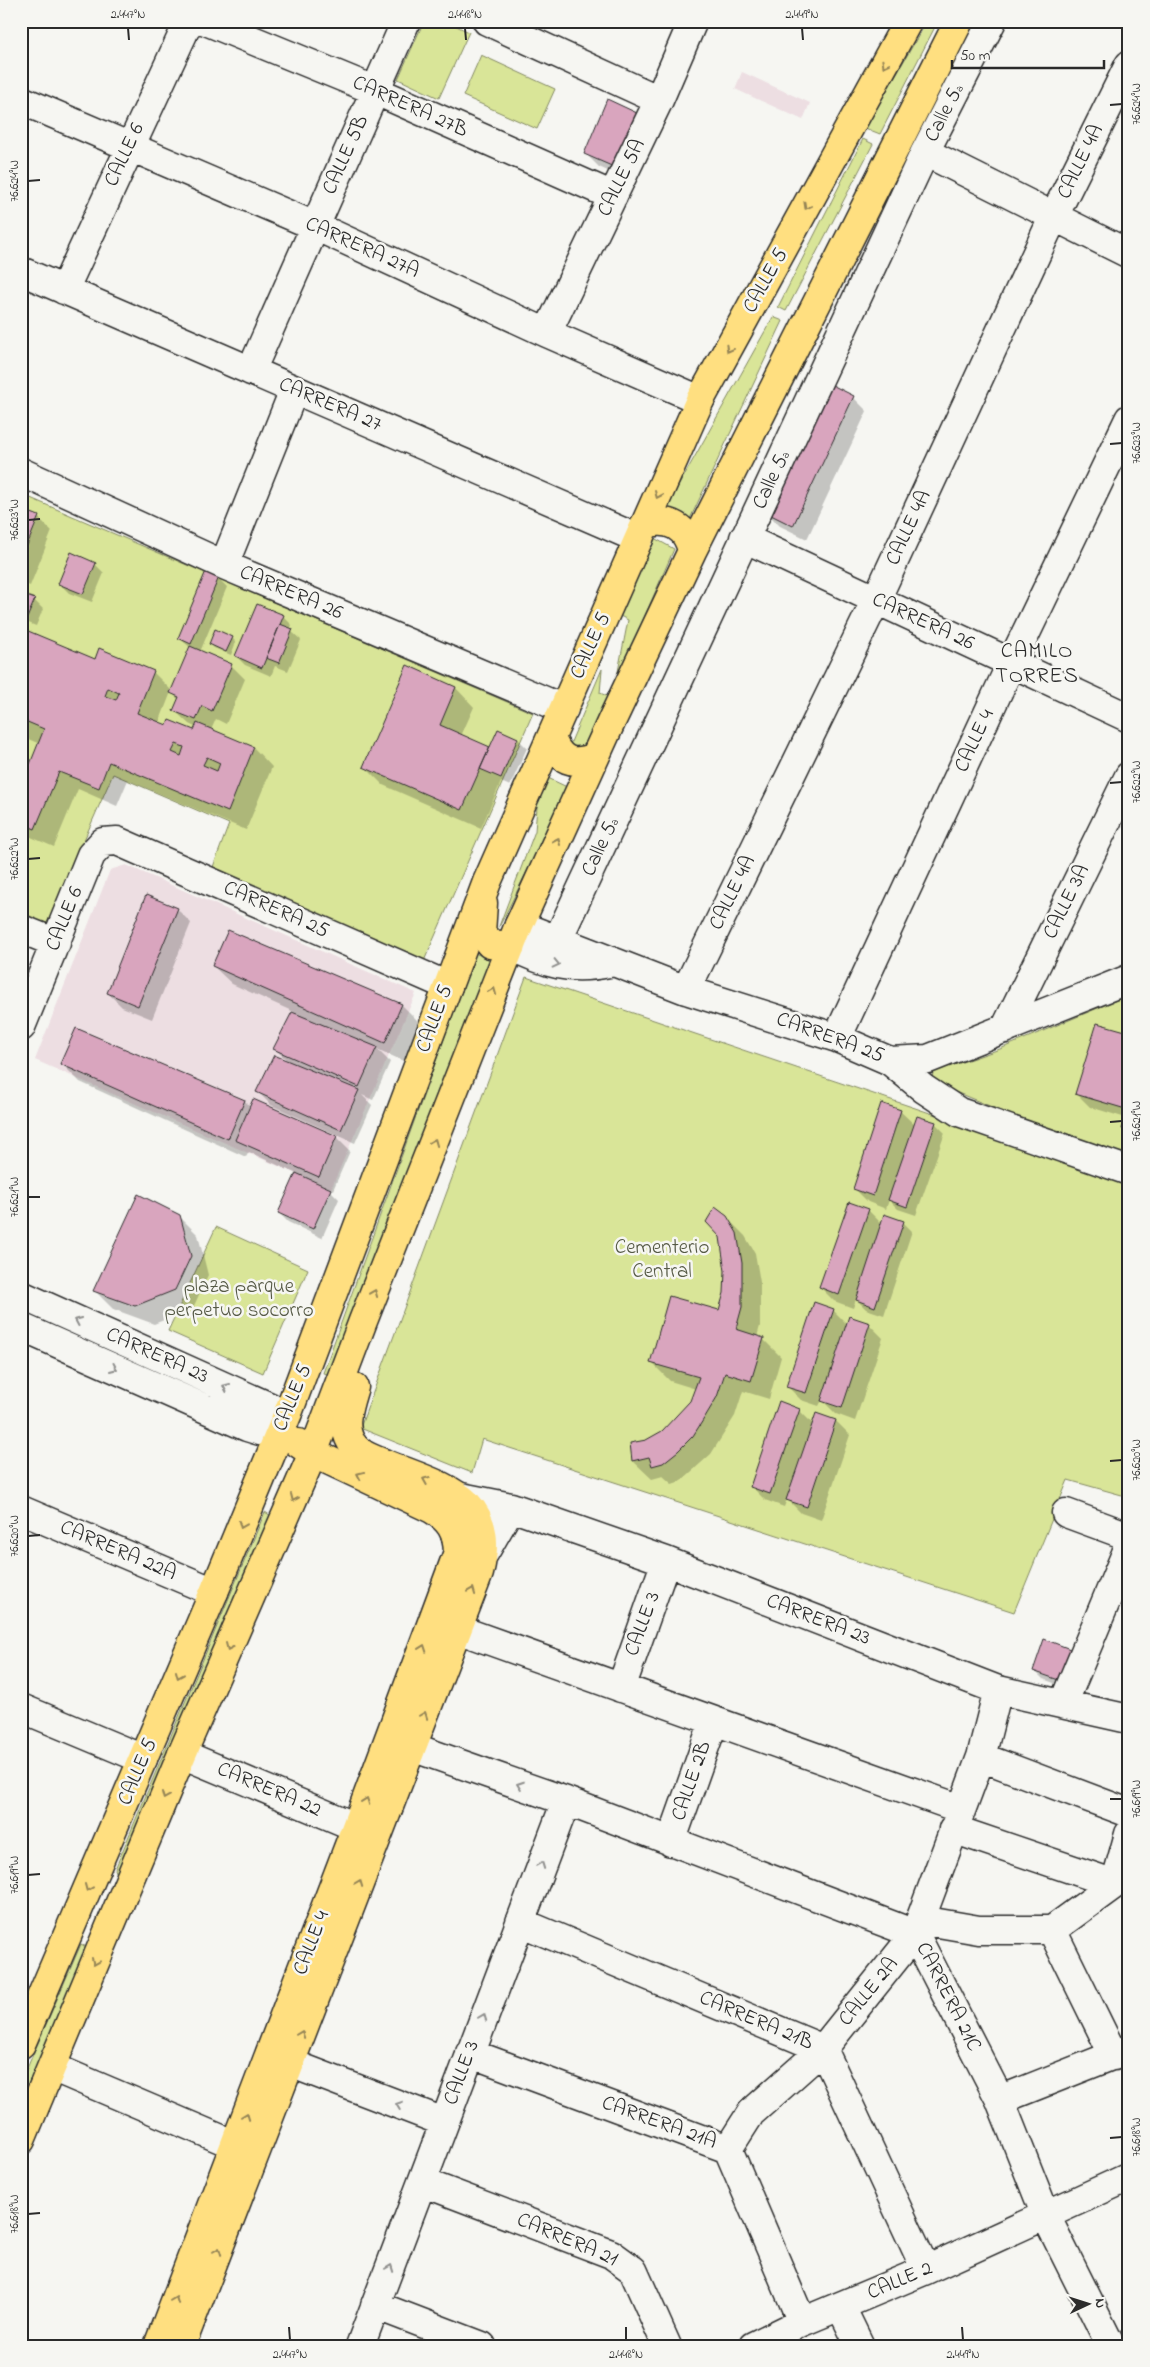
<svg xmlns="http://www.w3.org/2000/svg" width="1150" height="2367" viewBox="0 0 1150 2367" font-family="'Indie Flower',sans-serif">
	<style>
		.built { fill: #eddee2 }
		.green { fill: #d9e598; stroke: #828862 }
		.shadow { fill: #0003; fill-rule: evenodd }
		.building { fill: #d9a5be; stroke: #2b2b2b; fill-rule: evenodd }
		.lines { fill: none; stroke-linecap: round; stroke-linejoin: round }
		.minor-casing { stroke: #2b2b2b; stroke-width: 31 }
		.major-casing { stroke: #2b2b2b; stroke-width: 31 }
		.minor { stroke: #f6f6f2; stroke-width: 28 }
		.major { stroke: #ffdf80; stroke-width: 28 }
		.oneway { stroke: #958556 }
		.oneway2 { stroke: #90908e }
		.ticks { fill: none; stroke: #2b2b2b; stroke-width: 2 }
		.labels { text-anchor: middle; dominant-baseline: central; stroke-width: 5; stroke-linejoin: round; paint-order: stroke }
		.street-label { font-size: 21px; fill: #2b2b2b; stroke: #f6f6f2 }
		.park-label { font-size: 21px; fill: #565a46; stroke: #f6f6f2 }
		.neighbourhood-label { font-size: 22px; letter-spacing: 1px; fill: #2b2b2b; stroke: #f6f6f2 }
		.neatline { fill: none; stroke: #2b2b2b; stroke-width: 2 }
		.ticks-label { font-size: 12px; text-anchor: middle; fill: #2b2b2b }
	</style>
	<rect width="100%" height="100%" fill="#f6f6f2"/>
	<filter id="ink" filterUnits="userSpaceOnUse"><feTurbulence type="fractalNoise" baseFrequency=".02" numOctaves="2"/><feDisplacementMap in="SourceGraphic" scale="10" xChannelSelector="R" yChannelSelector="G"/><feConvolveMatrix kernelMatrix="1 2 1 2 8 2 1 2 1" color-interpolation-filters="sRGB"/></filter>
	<g filter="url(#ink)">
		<path class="built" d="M 742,72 L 810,103 L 803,120 L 735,89 Z
			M 126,865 L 416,993 L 331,1189 L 35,1060 L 110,870 Z"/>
		<path class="green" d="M 424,21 L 446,21 L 469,32 L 439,98 L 398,79 Z
			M 927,21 L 938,21 L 880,134 L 865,128 Z
			M 481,55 L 555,89 L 537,129 L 463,96 Z
			M 863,139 L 873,144 L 786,311 L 778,307 Z
			M 773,317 L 783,321 L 690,519 L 666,508 Z
			M 21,494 L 533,713 L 424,961 L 213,867 L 229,824 L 113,774 L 45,929 L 21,919 Z
			M 654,538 L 674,549 L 616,682 L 628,620 L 618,615 Z
			M 602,669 L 600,693 L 612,698 L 583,755 L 568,749 Z
			M 548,778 L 569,788 L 498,929 L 535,831 L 538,795 Z
			M 475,953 L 491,960 L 331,1375 L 323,1373 Z
			M 526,977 L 1129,1180 L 1129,1497 L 1068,1480 L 1014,1612 L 482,1439 L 472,1473 L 360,1428 Z
			M 1129,995 L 1129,1158 L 1048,1130 L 941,1086 L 932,1079 L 933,1072 L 1000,1049 Z
			M 216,1227 L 308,1269 L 263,1373 L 168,1331 Z
			M 265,1512 L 276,1519 L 119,1880 L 115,1869 Z
			M 81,1944 L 88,1948 L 21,2103 L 21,2082 Z"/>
		<path class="shadow" d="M 608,101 L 637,114 L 651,128 L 628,180 L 599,167 L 585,153 Z
			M 853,397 L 867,411 L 807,539 L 780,526 L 766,512 Z
			M 21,510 L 38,517 L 52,531 L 30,586 L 21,582 Z
			M 95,564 L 104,573 L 92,602 L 69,593 L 60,584 Z
			M 218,578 L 227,587 L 200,652 L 231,665 L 245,679 L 226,724 L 216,719 L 211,730 L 254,748 L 272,767 L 246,830 L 128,780 L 117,806 L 78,789 L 54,847 L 24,834 L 21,832 L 21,761 L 31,765 L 40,744 L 21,736 L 21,629 L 95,660 L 153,672 L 172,691 L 191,648 L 179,638 ZM 171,692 L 179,700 L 175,711 L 189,724 L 197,728 L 195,732 L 159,723 Z
			M 21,595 L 34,600 L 43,609 L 36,626 L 21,620 Z
			M 283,616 L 292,625 L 290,630 L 301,640 L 288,671 L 275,666 L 271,676 L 245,665 L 236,656 Z
			M 232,638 L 236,642 L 231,655 L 214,648 L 210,644 Z
			M 407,667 L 456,688 L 474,707 L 461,736 L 490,749 L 498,730 L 518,739 L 527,748 L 510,786 L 501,782 L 481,828 L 383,785 L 364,766 Z
			M 177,909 L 191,923 L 152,1019 L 122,1007 L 108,993 Z
			M 228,931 L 402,1005 L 420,1023 L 403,1061 L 377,1049 L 390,1062 L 373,1100 L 362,1095 L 372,1105 L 355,1143 L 271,1105 L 257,1091 L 289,1062 L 275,1049 L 294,1012 L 232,984 L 213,966 Z
			M 1129,1033 L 1129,1133 L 1123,1129 L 1126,1118 L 1090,1107 L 1076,1093 Z
			M 62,1064 L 245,1101 L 251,1107 L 336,1137 L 350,1151 L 333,1190 L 328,1188 L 339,1199 L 322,1238 L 288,1222 L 279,1213 L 297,1174 L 249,1152 L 246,1157 L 80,1082 Z
			M 900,1111 L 915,1125 L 935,1123 L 945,1133 L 916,1215 L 898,1209 L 889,1200 L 886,1209 L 868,1202 L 854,1188 Z
			M 868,1210 L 882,1224 L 903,1222 L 912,1231 L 884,1315 L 866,1309 L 856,1299 L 853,1308 L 834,1301 L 820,1287 Z
			M 179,1216 L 198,1235 L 208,1275 L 193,1308 L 154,1324 L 113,1309 L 95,1291 Z
			M 726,1217 L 745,1236 L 755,1253 L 760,1282 L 760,1326 L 757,1337 L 763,1339 L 781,1357 L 769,1399 L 743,1391 L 735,1416 L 711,1454 L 681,1481 L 672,1484 L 663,1476 L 652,1479 L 633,1461 L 646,1441 L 663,1432 L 691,1402 L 696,1389 L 670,1381 L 651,1362 L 719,1312 L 725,1293 Z
			M 833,1310 L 848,1325 L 869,1324 L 883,1338 L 855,1421 L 836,1414 L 822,1400 L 819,1406 L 801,1400 L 787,1386 Z
			M 799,1410 L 813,1424 L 836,1421 L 850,1435 L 821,1520 L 801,1513 L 787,1499 L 784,1507 L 765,1500 L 751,1486 Z
			M 1045,1641 L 1076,1691 L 1043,1679 L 1034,1670 Z"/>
		<path class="building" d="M 607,99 L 637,113 L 614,167 L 584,154 Z
			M 830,384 L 854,396 L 793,526 L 765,512 Z
			M 21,509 L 39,516 L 21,560 Z
			M 71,552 L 96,563 L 83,594 L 58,584 Z
			M 206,571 L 219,577 L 191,644 L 178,638 Z
			M 21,594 L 35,599 L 27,618 L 21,616 Z
			M 257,604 L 284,615 L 262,668 L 235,656 Z
			M 280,624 L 293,629 L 279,663 L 266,658 Z
			M 21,628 L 95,659 L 99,648 L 154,671 L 137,713 L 167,725 L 169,720 L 194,730 L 197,723 L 254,747 L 228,812 L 109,762 L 99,788 L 59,772 L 35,829 L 21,823 L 21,760 L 30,764 L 44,729 L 25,721 L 21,726 ZM 108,688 L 119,693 L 116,700 L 105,696 ZM 176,744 L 184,747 L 181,756 L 172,752 ZM 207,757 L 220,763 L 217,771 L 203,765 Z
			M 215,629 L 233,637 L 226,652 L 209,644 Z
			M 190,646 L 232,664 L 212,711 L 202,706 L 196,720 L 173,711 L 179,697 L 170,693 Z
			M 407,665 L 456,687 L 440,725 L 490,747 L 462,810 L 363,767 Z
			M 498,729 L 518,738 L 501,778 L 480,769 Z
			M 146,895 L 178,908 L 138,1006 L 107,993 Z
			M 228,930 L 402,1004 L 385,1043 L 212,966 Z
			M 292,1012 L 377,1047 L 359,1087 L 273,1049 Z
			M 1097,1023 L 1129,1032 L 1129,1110 L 1075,1094 Z
			M 76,1028 L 245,1100 L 228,1139 L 60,1064 Z
			M 274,1055 L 359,1090 L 341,1130 L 256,1092 Z
			M 253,1099 L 337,1136 L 319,1177 L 235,1140 Z
			M 881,1103 L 901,1110 L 873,1196 L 853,1189 Z
			M 1126,1114 L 1129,1115 L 1129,1131 L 1122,1129 Z
			M 917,1116 L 936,1122 L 907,1207 L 888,1200 Z
			M 296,1173 L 331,1189 L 313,1229 L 278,1213 Z
			M 138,1194 L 180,1215 L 191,1256 L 175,1290 L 135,1306 L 93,1291 Z
			M 849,1202 L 869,1209 L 839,1295 L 819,1287 Z
			M 715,1207 L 727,1216 L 737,1233 L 742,1263 L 742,1307 L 736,1329 L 764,1338 L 751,1381 L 725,1373 L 717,1397 L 705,1417 L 693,1436 L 678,1451 L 663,1463 L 652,1466 L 649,1457 L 632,1461 L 630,1443 L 646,1440 L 662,1431 L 690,1401 L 699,1377 L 650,1363 L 669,1296 L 719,1310 L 724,1293 L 725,1271 L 722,1251 L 720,1237 L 706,1222 Z
			M 884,1214 L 904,1221 L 875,1307 L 856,1300 Z
			M 814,1302 L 834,1309 L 806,1393 L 786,1387 Z
			M 849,1316 L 870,1323 L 842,1408 L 821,1401 Z
			M 779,1401 L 800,1409 L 770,1494 L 750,1487 Z
			M 816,1413 L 836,1420 L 807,1507 L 786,1500 Z
			M 1044,1639 L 1078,1652 L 1067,1683 L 1033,1671 Z"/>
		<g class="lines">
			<defs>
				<path id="minor" d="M 206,21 L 374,90 L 613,196
					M 487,21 L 659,100
					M 21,100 L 315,226 L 547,333 L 700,400
					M 925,152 L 1129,254
					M 21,271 L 639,539
					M 64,290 L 189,21
					M 547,333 L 659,100 L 693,21
					M 251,371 L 406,21
					M 21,472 L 224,565 L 564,709
					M 744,538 L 1129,718
					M 224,565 L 294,390
					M 519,925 L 686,990 L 837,1038 L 890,1061 L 928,1059 L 1129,979
					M 21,929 L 56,943
					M 557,941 L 925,152 L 992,21
					M 511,946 C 546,964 570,971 609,963
					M 686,990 L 876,600 L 1053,218 L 1129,65
					M 21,1027 L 91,855 L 103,842 L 117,841 L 448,986
					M 1005,1029 L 1129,776
					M 837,1038 L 1011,664 L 1129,419
					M 890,1061 L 924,1089 L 959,1112 L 1129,1171
					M 21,1295 L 270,1407 L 280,1431 L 260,1431 L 247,1427 L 21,1327
					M 461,1497 L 511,1507 L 666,1561 L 998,1690 L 1129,1719
					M 21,1510 L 214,1592
					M 485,1552 L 511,1507
					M 457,1629 L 961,1809
					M 621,1688 L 666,1561
					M 1063,1704 L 1127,1551 L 1127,1542 L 1123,1534 L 1066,1513
					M 21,1708 L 143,1759
					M 412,1747 L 566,1801 L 915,1934 L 1000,2100 L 1046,2216 L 1111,2346
					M 182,1754 L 356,1827
					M 981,1757 L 1129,1813
					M 953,1829 L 1115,1884
					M 671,1842 L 714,1721
					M 921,1920 L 979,1930 L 1052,1930 L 1115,1884 L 1129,1834
					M 520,1922 L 823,2049 L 926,2270
					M 1052,1930 L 1114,2056
					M 470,2053 L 728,2149 L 802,2322
					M 290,2063 L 444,2122
					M 52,2067 L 235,2145
					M 1000,2100 L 1129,2049
					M 728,2149 L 751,2113 L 823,2049 L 915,1934 L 981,1757 L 998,1690
					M 422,2182 L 611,2254 L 633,2270 L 667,2346
					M 375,2305 L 482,2346
					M 841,2307 L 860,2346
					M 360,2346 L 566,1801
					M 753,2346 L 802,2322 L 926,2270 L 1129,2177"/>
				<path id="major" d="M 645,524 C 669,517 687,527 692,551
					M 551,738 C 560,761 572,766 595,757
					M 483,903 L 481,933 L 490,944 L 511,946
					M 21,2044 L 214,1592 L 288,1413 L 487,882 L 700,400 L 908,21
					M 21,2140 L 182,1754 L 313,1453 L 363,1321 L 519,925 L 612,720 L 692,551 L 959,21
					M 158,2346 L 356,1827 L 458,1552 C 457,1531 450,1520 432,1509 L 313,1453 L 298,1443
					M 181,2346 L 479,1573 C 499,1497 443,1487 386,1464 C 373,1459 359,1455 351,1442 C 341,1425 349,1404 354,1387"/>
			</defs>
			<use href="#minor" class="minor-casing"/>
			<use href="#major" class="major-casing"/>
			<use href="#minor" class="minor"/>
			<use href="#major" class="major"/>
		</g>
		<defs><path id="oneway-chevron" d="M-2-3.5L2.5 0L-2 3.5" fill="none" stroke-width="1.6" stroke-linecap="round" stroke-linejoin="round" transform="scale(1.25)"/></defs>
		<g class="oneway">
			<use href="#oneway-chevron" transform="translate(885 64) rotate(119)"/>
			<use href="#oneway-chevron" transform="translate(807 206) rotate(119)"/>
			<use href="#oneway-chevron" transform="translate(729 349) rotate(119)"/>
			<use href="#oneway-chevron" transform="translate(658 495) rotate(114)"/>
			<use href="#oneway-chevron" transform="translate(557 841) rotate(-66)"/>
			<use href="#oneway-chevron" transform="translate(493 991) rotate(-68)"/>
			<use href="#oneway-chevron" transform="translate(434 1142) rotate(-68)"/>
			<use href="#oneway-chevron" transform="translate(374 1293) rotate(-68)"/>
			<use href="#oneway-chevron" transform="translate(360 1475) rotate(-155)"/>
			<use href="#oneway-chevron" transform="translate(426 1480) rotate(-158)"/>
			<use href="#oneway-chevron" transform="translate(294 1498) rotate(114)"/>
			<use href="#oneway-chevron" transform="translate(242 1525) rotate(112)"/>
			<use href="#oneway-chevron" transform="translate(472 1591) rotate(-68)"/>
			<use href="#oneway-chevron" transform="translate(229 1647) rotate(114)"/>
			<use href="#oneway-chevron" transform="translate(423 1648) rotate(-70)"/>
			<use href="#oneway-chevron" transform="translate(179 1675) rotate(113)"/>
			<use href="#oneway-chevron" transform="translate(424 1715) rotate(-69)"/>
			<use href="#oneway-chevron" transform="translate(165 1796) rotate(113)"/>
			<use href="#oneway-chevron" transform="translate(366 1801) rotate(-70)"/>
			<use href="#oneway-chevron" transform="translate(359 1883) rotate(-69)"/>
			<use href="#oneway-chevron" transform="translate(88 1888) rotate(113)"/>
			<use href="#oneway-chevron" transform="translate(95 1962) rotate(113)"/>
			<use href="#oneway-chevron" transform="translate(301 2034) rotate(-69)"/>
			<use href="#oneway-chevron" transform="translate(246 2116) rotate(-69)"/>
			<use href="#oneway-chevron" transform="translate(218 2251) rotate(-69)"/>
			<use href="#oneway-chevron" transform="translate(175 2300) rotate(-69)"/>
		</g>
		<g class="oneway2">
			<use href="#oneway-chevron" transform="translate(556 964) rotate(13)"/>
			<use href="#oneway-chevron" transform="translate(78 1321) rotate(-156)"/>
			<use href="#oneway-chevron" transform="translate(114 1368) rotate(24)"/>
			<use href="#oneway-chevron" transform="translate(226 1387) rotate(-156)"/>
			<use href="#oneway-chevron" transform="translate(520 1785) rotate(-160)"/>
			<use href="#oneway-chevron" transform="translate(541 1865) rotate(-69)"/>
			<use href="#oneway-chevron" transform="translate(483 2017) rotate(-69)"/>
			<use href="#oneway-chevron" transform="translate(399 2105) rotate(-159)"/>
			<use href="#oneway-chevron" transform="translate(390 2268) rotate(-69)"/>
		</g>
	</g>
	<path class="ticks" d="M 128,28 L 129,40M 465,28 L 466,40M 802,28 L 803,40M 1110,105 L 1122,104M 28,181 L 40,180M 1110,444 L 1122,443M 28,520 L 40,519M 1110,783 L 1122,782M 28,859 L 40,858M 1110,1122 L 1122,1121M 28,1197 L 40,1197M 1110,1461 L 1122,1460M 28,1536 L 40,1535M 1110,1799 L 1122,1799M 28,1875 L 40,1874M 1110,2138 L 1122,2137M 28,2214 L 40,2213M 289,2327 L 290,2340M 626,2327 L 626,2340M 962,2327 L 963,2340"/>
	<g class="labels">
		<g class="street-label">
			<text transform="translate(410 107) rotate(24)">CARRERA 27B</text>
			<text transform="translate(945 113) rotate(-63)">Calle 5ª</text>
			<text transform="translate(125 155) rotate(-65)">CALLE 6</text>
			<text transform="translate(346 155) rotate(-66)">CALLE 5B</text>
			<text transform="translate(1081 162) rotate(-64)">CALLE 4A</text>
			<text transform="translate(622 178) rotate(-64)">CALLE 5A</text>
			<text transform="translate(362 248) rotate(24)">CARRERA 27A</text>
			<text transform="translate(766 281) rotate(-61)">CALLE 5</text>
			<text transform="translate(330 405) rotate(23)">CARRERA 27</text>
			<text transform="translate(772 480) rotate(-65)">Calle 5ª</text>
			<text transform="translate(909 528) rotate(-65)">CALLE 4A</text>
			<text transform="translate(291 593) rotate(23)">CARRERA 26</text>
			<text transform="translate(923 622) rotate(25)">CARRERA 26</text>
			<text transform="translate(591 646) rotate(-66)">CALLE 5</text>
			<text transform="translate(975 741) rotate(-65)">CALLE 4</text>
			<text transform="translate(601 847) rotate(-65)">Calle 5ª</text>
			<text transform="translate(733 893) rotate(-64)">CALLE 4A</text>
			<text transform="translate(1067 902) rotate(-64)">CALLE 3A</text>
			<text transform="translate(276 910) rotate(24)">CARRERA 25</text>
			<text transform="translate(65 919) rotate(-68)">CALLE 6</text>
			<text transform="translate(435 1019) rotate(-70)">CALLE 5</text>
			<text transform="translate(830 1038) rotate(20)">CARRERA 25</text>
			<text transform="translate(157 1356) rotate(24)">CARRERA 23</text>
			<text transform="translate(293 1398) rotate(-68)">CALLE 5</text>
			<text transform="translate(118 1551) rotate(23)">CARRERA 22A</text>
			<text transform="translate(818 1620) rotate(21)">CARRERA 23</text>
			<text transform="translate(643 1624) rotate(-70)">CALLE 3</text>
			<text transform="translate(138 1772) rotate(-67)">CALLE 5</text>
			<text transform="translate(692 1781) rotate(-71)">CALLE 2B</text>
			<text transform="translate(269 1790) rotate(23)">CARRERA 22</text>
			<text transform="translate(312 1943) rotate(-69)">CALLE 4</text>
			<text transform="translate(869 1992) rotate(-51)">CALLE 2A</text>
			<text transform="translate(948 1997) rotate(63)">CARRERA 21C</text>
			<text transform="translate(756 2021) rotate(23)">CARRERA 21B</text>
			<text transform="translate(462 2073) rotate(-70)">CALLE 3</text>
			<text transform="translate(659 2123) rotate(20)">CARRERA 21A</text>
			<text transform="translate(567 2240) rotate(23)">CARRERA 21</text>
			<text transform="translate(900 2281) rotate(-23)">CALLE 2</text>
		</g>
		<g class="park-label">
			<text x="662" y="1248">Cementerio<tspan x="662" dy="24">Central</tspan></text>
			<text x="239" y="1287">plaza parque<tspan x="239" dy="24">perpetuo socorro</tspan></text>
		</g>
		<g class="neighbourhood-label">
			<text x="1037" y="652">CAMILO<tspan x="1037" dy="25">TORRES</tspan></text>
		</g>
	</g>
	<rect width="1150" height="2367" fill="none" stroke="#f6f6f2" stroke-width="55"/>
	<g transform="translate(1088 2304) rotate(86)" stroke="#f6f6f2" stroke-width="4" paint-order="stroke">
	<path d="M0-4L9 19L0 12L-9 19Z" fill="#2b2b2b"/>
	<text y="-8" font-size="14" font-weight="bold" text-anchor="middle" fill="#2b2b2b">N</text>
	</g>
	<path d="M952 60v8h152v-8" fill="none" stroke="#2b2b2b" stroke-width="2.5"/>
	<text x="960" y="60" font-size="15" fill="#2b2b2b" stroke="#f6f6f2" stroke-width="4" paint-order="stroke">50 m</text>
	<rect x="28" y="28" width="1094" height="2312" class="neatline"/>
	<g class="ticks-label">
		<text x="128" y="18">2.447°N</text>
		<text x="465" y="18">2.448°N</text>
		<text x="802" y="18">2.449°N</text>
		<text transform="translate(1136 104) rotate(-90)" y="4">76.624°W</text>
		<text transform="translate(14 181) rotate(-90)" y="4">76.624°W</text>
		<text transform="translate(1136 443) rotate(-90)" y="4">76.623°W</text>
		<text transform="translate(14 520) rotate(-90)" y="4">76.623°W</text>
		<text transform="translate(1136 782) rotate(-90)" y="4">76.622°W</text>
		<text transform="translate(14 859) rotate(-90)" y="4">76.622°W</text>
		<text transform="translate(1136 1121) rotate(-90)" y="4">76.621°W</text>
		<text transform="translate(14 1197) rotate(-90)" y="4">76.621°W</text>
		<text transform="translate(1136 1460) rotate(-90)" y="4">76.620°W</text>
		<text transform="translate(14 1536) rotate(-90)" y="4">76.620°W</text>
		<text transform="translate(1136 1799) rotate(-90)" y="4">76.619°W</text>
		<text transform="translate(14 1875) rotate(-90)" y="4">76.619°W</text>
		<text transform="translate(1136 2137) rotate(-90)" y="4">76.618°W</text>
		<text transform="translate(14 2214) rotate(-90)" y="4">76.618°W</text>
		<text x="290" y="2358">2.447°N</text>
		<text x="626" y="2358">2.448°N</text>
		<text x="963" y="2358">2.449°N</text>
	</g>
</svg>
